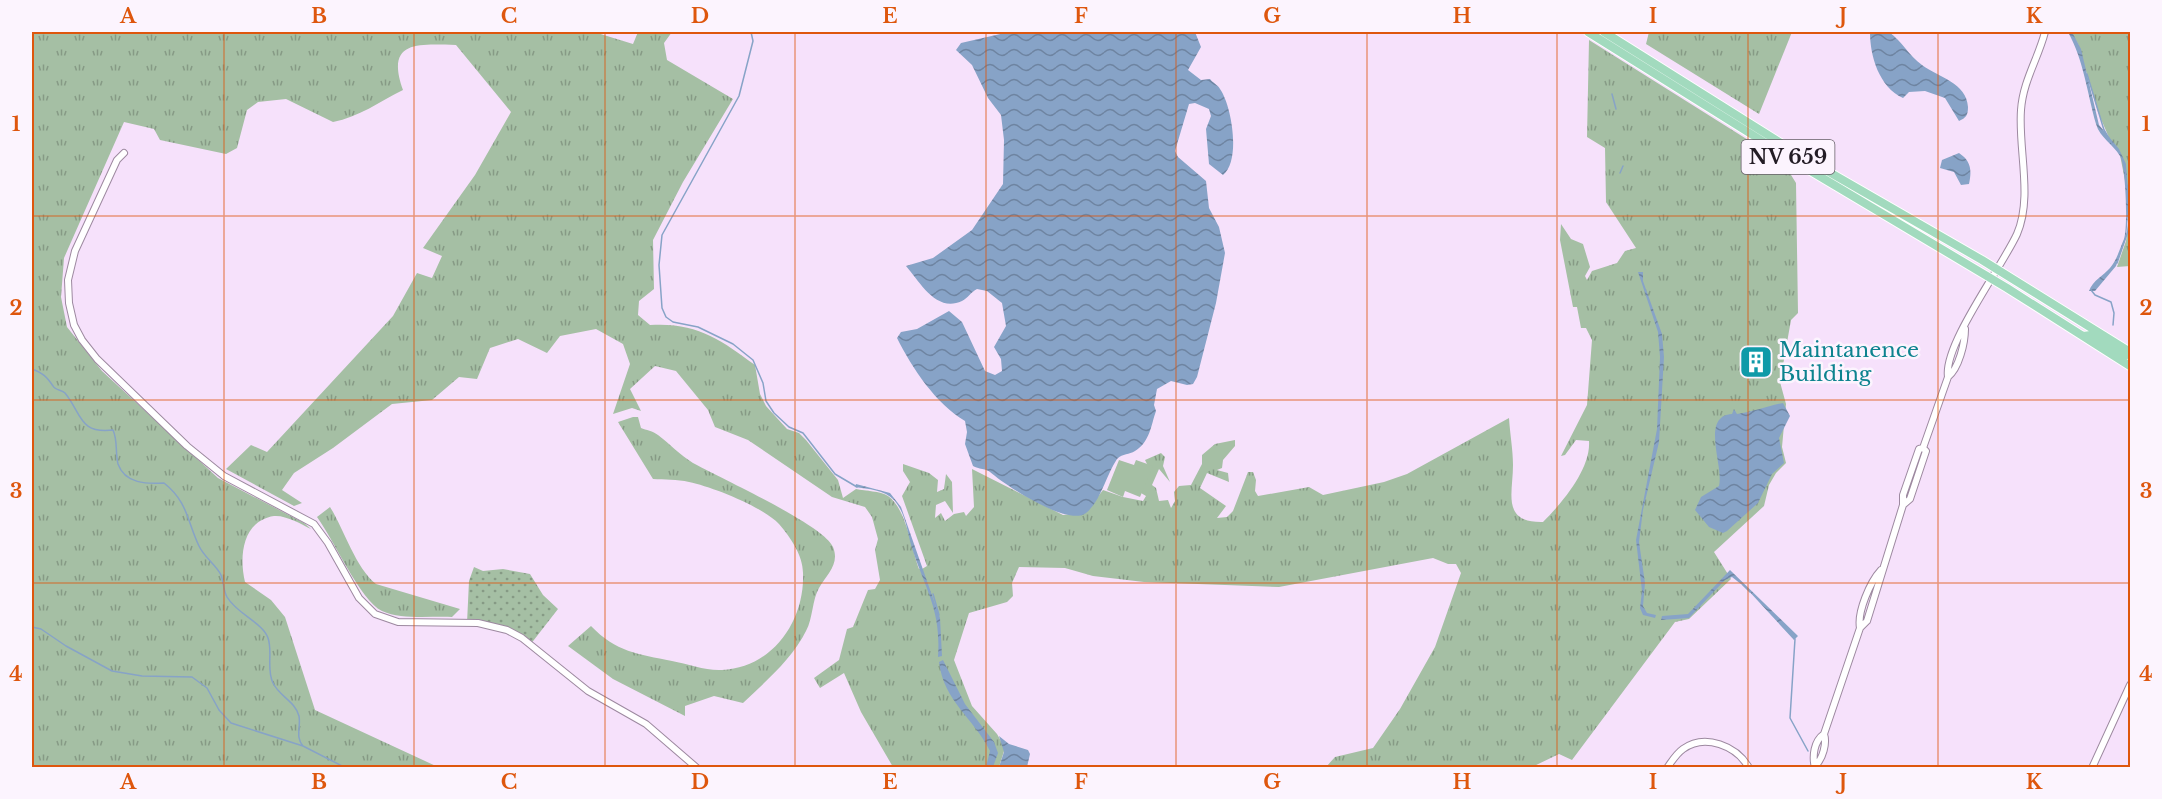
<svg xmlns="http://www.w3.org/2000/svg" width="2162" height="799" viewBox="0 0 2162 799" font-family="'Libre Baskerville',serif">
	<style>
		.grass { fill: url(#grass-tufts) }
		.park { fill: url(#park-dots) }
		.garden { fill: #a5bfa4 }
		.water { fill: url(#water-waves) }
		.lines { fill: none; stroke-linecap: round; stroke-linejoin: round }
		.stream { stroke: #87a3c7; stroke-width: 1.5 }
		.tertiary-casing { stroke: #9d89a0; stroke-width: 8 }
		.primary-casing { stroke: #fff; stroke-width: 10 }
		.tertiary { stroke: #fff; stroke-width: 6 }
		.primary { stroke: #a2dabe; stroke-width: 8 }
		.grid { fill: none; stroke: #de560d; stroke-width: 1.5; stroke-opacity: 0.55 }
		.labels { text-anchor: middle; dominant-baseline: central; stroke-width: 5; stroke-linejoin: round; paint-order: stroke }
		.shield { fill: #fcf4fe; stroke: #645d66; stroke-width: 1.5 }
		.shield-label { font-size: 20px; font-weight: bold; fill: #231c25 }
		.culture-label { font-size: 21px; fill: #0d838f; stroke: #fcf4fe; text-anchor: start }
		.neatline { fill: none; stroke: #de560d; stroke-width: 2 }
		.grid-label { font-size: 20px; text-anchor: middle; font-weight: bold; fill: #de560d }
	</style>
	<defs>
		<pattern id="grass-tufts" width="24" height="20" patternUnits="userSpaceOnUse" patternTransform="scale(1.5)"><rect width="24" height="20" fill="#a5bfa4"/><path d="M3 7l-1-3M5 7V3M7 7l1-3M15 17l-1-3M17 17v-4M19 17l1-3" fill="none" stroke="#869a85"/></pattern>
		<pattern id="park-dots" width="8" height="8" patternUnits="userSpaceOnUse" patternTransform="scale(1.5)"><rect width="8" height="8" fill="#a5bfa4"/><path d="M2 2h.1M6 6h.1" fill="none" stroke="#869a85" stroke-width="1.8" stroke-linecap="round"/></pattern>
		<pattern id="water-waves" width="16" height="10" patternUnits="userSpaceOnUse" patternTransform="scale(1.5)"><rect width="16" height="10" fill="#87a3c7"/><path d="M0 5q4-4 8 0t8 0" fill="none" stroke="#6e84a1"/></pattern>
	</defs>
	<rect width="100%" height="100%" fill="#f6e1fb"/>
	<path class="grass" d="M 32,32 L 594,32 L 633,44 L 638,32 L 672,32 L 664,43 L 667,60 L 733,99 L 683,182 L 653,240 L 654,289 L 639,301 L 638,315 L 650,325 C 696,322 720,339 755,365 L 760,394 L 766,406 L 787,429 L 799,433 L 806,440 L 838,480 L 843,498 L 856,489 C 866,491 880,491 888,496 C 906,508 912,550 919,569 L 922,569 L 927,566 L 902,496 L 910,482 L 903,471 L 903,464 L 929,473 L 938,480 L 937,492 L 944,489 L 946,474 L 952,482 L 953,513 L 945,501 L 936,505 L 935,518 L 941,513 L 945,521 L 954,514 L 964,512 L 966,516 L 974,507 L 972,469 L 1063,515 L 1086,512 L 1103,490 L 1123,497 L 1143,501 L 1146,496 L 1141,493 L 1149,468 L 1145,460 L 1161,453 L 1165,457 L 1163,466 L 1170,482 L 1159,469 L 1152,485 L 1156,488 L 1159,501 L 1168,500 L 1171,508 L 1175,501 L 1174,492 L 1179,486 L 1191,485 L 1202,464 L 1202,455 L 1215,444 L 1235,440 L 1235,446 L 1223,460 L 1222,468 L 1217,470 L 1228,473 L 1229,482 L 1207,473 L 1200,488 L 1226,506 L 1217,518 L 1227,517 L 1233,511 L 1248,472 L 1253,472 L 1256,480 L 1255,491 L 1258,496 L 1309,487 L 1323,495 L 1384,482 L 1407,474 L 1509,418 C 1510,434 1513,450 1513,465 C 1513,493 1501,523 1543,522 C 1562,503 1591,469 1589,441 L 1576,440 L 1565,455 L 1561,456 L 1587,405 L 1592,340 L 1586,328 L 1581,328 L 1577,307 L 1573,307 L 1560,240 L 1561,224 L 1571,239 L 1583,244 L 1590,267 L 1585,276 L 1587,280 L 1592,271 L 1617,263 L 1625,251 L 1636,248 L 1606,202 L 1605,148 L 1587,137 L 1589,40 L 1783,162 L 1796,183 L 1798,313 L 1791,320 L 1780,382 L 1786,404 L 1782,447 L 1786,463 L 1776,473 L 1769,485 L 1764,506 L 1714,552 L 1731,579 L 1689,619 L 1675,622 L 1572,760 L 1559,754 L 1530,768 L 1326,767 L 1335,757 L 1373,748 L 1400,709 L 1435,647 L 1461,573 L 1456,564 L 1448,564 L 1433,558 L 1279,587 L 1144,582 L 1093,576 L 1065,568 L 1019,567 L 1012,583 L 1013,596 L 1007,602 L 969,613 L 954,660 L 972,706 L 997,734 L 1005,748 L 999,767 L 893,767 L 861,712 L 844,673 L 820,688 L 814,678 L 839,660 L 847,629 L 853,627 L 868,590 L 875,589 L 880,580 L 875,550 L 878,539 L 872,517 L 865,507 L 832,497 L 748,440 L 715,427 L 708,410 L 676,371 L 655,366 L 630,389 L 641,411 L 632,408 L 613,414 L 630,364 L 623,344 L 596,329 L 560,336 L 547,353 L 518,339 L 490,348 L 477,379 L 459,377 L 432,400 L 392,404 L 333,448 L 294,473 L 282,490 L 302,503 L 294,506 L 226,469 L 251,445 L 267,452 L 393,316 L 417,273 L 432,278 L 442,256 L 423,248 L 475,175 L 511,112 L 456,45 C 418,44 385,40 403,90 C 379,102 359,117 333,122 L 286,99 L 258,102 L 247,110 L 237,148 L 226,154 L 160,140 L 154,129 L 124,122 L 64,258 L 61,297 L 67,327 L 102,371 L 218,478 L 304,523 L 311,529 C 301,524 286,515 274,516 C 242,521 239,557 245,582 L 271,600 L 285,617 L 315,710 L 438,767 L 32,767 Z
		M 1649,32 L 1792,32 L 1759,114 L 1646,44 Z
		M 2071,32 L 2130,32 L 2130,206 L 2119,150 L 2110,140 L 2098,112 L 2078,44 Z
		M 2130,209 L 2130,266 L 2117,267 L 2126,241 Z
		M 633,417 L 638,417 L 641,428 C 646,430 653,431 658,435 C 670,444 680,455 693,463 C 718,477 824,525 833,547 C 840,564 827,574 819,588 C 812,600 813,618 806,631 C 792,659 766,681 743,703 L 714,696 L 685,706 L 685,716 L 613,679 L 568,646 L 591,626 C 616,652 638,654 672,661 C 688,664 706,671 722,670 C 772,668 805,621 803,573 C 803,555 790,537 779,524 C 763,507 713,487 689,482 C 677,479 664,480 653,479 L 618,422 Z
		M 330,507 C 345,531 355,567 376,584 L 460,609 L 452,617 C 430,616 402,620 382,611 C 360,600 334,540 317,517 Z"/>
	<path class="park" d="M 474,567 L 483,571 L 503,569 L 530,574 L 543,595 L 558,609 L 530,645 L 514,634 L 467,623 L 469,581 Z"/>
	<path class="garden" d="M 1119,460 L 1134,465 L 1136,460 L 1153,466 L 1140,497 L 1125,491 L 1123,497 L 1107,490 Z"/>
	<path class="water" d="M 1009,32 L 1195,32 L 1201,47 L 1188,70 L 1201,80 L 1210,79 C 1213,83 1218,85 1220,89 C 1232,106 1241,161 1223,175 L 1209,164 L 1206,129 L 1211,116 L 1209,109 L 1195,103 L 1189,104 L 1175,151 L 1178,157 L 1206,181 L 1209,208 L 1219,227 L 1225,253 L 1216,303 L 1197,377 L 1193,384 L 1187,385 L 1171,381 L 1157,389 L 1154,405 L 1156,411 C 1151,425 1150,442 1135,451 C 1129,455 1123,453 1117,459 C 1106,475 1101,501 1086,513 C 1068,527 1005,485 990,472 C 987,469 978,469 973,466 L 965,444 L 967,432 L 965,421 C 936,404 912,368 897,338 L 901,332 L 917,329 L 949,311 L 962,322 L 985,371 L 995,375 L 1002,371 L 1001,359 L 994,347 L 1006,326 L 1002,303 L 987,291 L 977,289 C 971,292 968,298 962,301 C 936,313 920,282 906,266 L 933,258 L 972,230 L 1003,184 L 1004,140 L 1001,115 L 988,98 L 972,65 L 956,50 L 961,43 Z
		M 1870,32 L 1889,32 C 1902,41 1909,56 1922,65 C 1938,77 1967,83 1968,107 C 1968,115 1966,118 1959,121 L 1945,98 L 1925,91 L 1909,92 L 1903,98 C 1879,87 1870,56 1870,32 Z
		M 2068,32 L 2072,32 L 2081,49 L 2099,125 L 2119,149 L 2126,164 L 2129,204 L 2126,238 L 2116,266 L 2095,291 L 2089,291 C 2093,280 2103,276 2110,268 C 2117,260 2120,248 2124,239 C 2128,228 2126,167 2120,156 C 2113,144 2100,138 2096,124 C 2087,92 2084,61 2068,32 Z
		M 1959,153 C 1971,161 1972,170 1969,184 L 1961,185 L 1954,172 L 1940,168 L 1942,160 Z
		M 1638,272 L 1643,272 L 1643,281 L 1662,334 L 1664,357 L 1659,442 L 1643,510 L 1639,542 L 1645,583 L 1643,606 L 1647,613 L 1656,615 L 1655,618 L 1643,615 L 1640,608 L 1642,591 L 1636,540 L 1657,429 L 1660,357 L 1658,332 Z
		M 1783,403 L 1790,416 L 1779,438 L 1784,463 L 1772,474 L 1758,503 L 1727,531 L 1723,533 L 1709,527 L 1695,510 L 1701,497 L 1719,486 C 1724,466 1700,416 1732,414 L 1734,409 L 1737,414 C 1753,412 1767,406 1783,403 Z
		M 856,484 L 890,493 L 901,507 L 940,618 L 942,656 L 938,657 C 941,611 927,593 913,551 C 907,534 907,515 894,500 C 885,490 868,489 855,487 Z
		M 1730,570 L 1798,636 L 1794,640 L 1746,588 L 1732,577 L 1725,580 L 1689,618 L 1661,620 L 1662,616 L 1688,614 Z
		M 943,660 L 965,704 L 994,742 L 998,753 L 993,767 L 986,767 L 990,751 C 973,717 944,702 939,662 Z
		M 999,736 L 1009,744 L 1028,750 L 1030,754 L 1027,767 L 999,767 L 1004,752 Z"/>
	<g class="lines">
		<path class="stream" d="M 751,32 L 753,41 L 739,96 L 662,235 L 659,265 L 662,308 L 666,317 L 673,322 L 698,327 L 733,344 L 753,360 L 763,383 L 766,401 L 774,413 L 789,427 L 803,433 L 835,474 L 857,487
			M 2087,74 L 2104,130 L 2113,145
			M 1612,94 L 1616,109
			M 2125,167 L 2126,180
			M 1620,173 L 1623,166
			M 2127,185 L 2130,208
			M 2117,263 L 2128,231 L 2130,210
			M 2091,290 L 2095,295 L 2111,302 L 2114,313 L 2113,325
			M 32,369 C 43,373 47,377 53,386 C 55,390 62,390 65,393 C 82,414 79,434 113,430 C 118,441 115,452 118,464 C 125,484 147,484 164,483 C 188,502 187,521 199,546 C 204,557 216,565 221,575 C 224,583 223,590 227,597 C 237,614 263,623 268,638 C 273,652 266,669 273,683 C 279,696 295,701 299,716 C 301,727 295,737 303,746
			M 1743,585 L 1750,592
			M 933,594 L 939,615
			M 32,627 L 41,629 L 66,646 L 112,671 L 142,676 L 192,677 L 207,688 L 219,710 L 231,723 L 303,746 L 346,768
			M 1795,639 L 1790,718 L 1808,751"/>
		<defs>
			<path id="tertiary" d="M 124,153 L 117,160 L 75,251 L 68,280 L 69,303 L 74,325 L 82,340 L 97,359 L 187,446 L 224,476 L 314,524 L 328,543 L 359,598 L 375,614 L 398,622 L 478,623 L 507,630 L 522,638 L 588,691 L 646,724 L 697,768
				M 1948,377 C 1959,368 1965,343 1965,329
				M 1903,505 L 1903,495 L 1919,449 L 1923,448
				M 1860,628 L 1867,621 L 1903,505 L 1910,499 L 1926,451 L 1923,448 L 1948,377 C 1943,345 2002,267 2017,234 C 2033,197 2018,149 2021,110 C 2023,81 2038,59 2045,32
				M 1815,766 C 1823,759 1827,743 1824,734 L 1860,628 C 1857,612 1870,582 1881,570
				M 1667,768 C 1672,761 1676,754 1683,749 C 1705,733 1737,746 1749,768
				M 1815,768 C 1812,756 1814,741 1824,734
				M 2092,768 L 2130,685"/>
			<path id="primary" d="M 1588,32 L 1799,164 L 2007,288 L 2130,366
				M 1604,32 L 1803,157 L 1982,260 L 2130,352
				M 2083,336 L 2091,335 L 2126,355"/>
		</defs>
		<use href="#tertiary" class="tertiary-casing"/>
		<use href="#primary" class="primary-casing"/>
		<use href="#tertiary" class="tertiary"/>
		<use href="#primary" class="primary"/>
	</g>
	<path class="grid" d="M 224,32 L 224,768M 414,32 L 414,768M 605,32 L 605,768M 795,32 L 795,768M 986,32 L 986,768M 1176,32 L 1176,768M 1367,32 L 1367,768M 1557,32 L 1557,768M 1748,32 L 1748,768M 1938,32 L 1938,768M 32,216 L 2130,216M 32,400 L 2130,400M 32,583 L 2130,583"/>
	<defs>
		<symbol id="building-square" viewBox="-11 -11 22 22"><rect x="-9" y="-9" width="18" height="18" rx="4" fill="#0f9aa8" stroke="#fcf4fe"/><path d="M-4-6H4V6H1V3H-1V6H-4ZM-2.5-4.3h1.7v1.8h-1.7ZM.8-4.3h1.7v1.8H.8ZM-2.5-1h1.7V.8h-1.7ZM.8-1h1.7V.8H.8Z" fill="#fff"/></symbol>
	</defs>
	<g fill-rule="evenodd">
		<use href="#building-square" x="1737" y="343" width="38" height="38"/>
	</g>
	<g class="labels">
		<rect class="shield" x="1741.5" y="140" width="93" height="34" rx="4.5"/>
		<g class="shield-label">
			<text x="1788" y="157">NV 659</text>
		</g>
		<g class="culture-label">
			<text x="1779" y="350">Maintanence<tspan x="1779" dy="24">Building</tspan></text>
		</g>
	</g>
	<rect width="2162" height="799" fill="none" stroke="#fcf4fe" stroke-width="66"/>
	<rect x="33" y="33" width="2096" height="733" class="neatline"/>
	<g class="grid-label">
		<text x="128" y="23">A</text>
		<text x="319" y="23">B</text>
		<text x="509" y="23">C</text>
		<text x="700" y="23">D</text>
		<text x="890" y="23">E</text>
		<text x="1081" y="23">F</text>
		<text x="1272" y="23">G</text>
		<text x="1462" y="23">H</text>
		<text x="1653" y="23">I</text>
		<text x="1843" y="23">J</text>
		<text x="2034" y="23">K</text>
		<text x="16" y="131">1</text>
		<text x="2146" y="131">1</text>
		<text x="16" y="315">2</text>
		<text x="2146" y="315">2</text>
		<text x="16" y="498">3</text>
		<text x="2146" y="498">3</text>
		<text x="16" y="681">4</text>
		<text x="2146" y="681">4</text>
		<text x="128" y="789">A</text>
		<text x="319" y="789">B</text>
		<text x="509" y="789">C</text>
		<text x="700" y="789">D</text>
		<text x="890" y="789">E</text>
		<text x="1081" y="789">F</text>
		<text x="1272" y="789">G</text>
		<text x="1462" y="789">H</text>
		<text x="1653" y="789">I</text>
		<text x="1843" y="789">J</text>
		<text x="2034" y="789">K</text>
	</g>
</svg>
